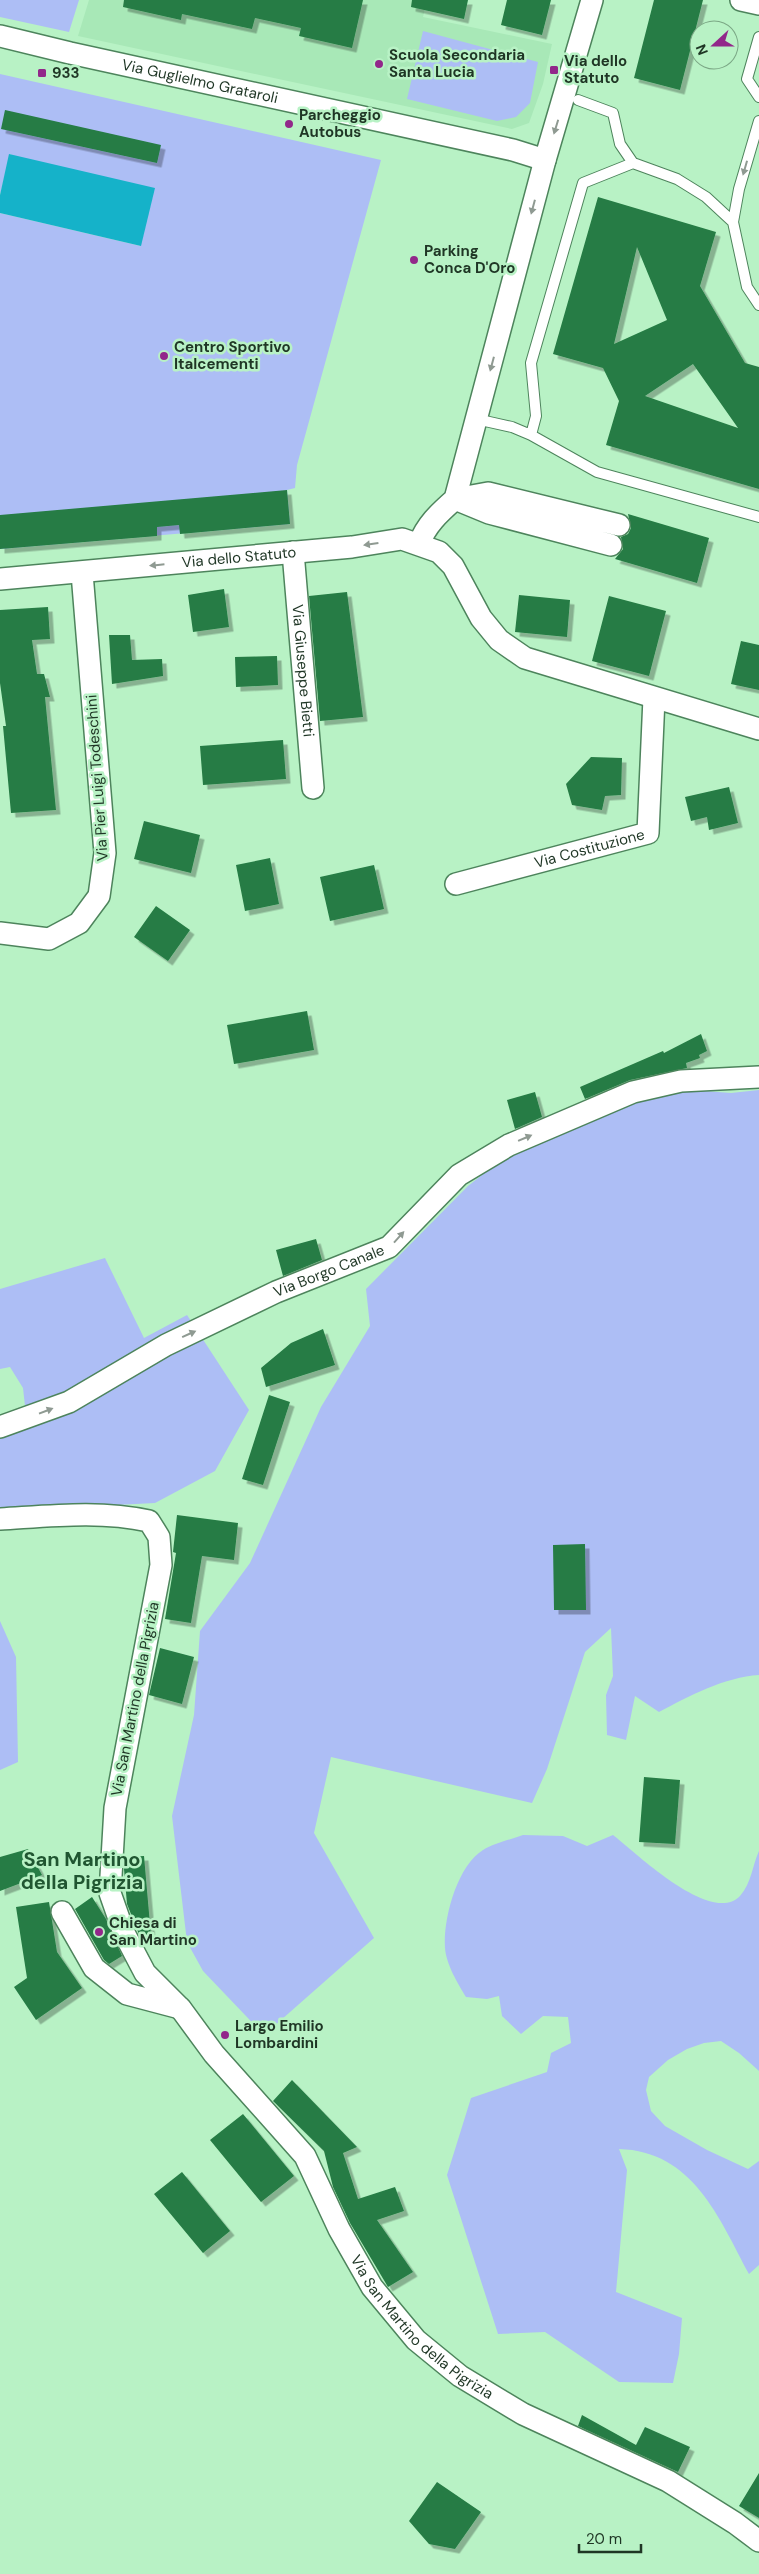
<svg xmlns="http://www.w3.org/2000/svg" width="759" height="2574" viewBox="0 0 759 2574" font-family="'DM Sans',sans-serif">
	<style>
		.built { fill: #a8e8b7 }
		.green { fill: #adbef5 }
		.water { fill: #15b2c9 }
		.building { fill: #257c44; fill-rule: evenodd; filter: url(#shadow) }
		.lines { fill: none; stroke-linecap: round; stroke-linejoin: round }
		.lane-casing { stroke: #4d845c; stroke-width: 12 }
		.street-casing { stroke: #4d845c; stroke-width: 24 }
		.lane { stroke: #fff; stroke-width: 10 }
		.street { stroke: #fff; stroke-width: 21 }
		.oneway { fill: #8f9a92 }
		.poi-dot { fill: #92278a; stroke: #b8f2c5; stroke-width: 2 }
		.labels { text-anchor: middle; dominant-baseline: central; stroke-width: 5; stroke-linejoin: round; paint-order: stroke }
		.poi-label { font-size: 15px; font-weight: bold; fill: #1f3625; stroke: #b8f2c5; text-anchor: start }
		.street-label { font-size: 15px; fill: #1f3625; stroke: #b8f2c5 }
		.district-label { font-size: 20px; font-weight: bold; fill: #205631; stroke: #b8f2c5 }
	</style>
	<defs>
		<filter id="shadow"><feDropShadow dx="4.5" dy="4.5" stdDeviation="0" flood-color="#0004"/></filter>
	</defs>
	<rect width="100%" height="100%" fill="#b8f2c5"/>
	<path class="built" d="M 89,0 L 427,0 L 423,17 L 552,44 L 543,84 L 529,123 L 512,129 L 78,36 Z"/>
	<path class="green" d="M 0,0 L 79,0 L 69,32 L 0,17 Z
		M 423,31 L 538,62 L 530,103 L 516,117 L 497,121 L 407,99 Z
		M 0,74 L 381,160 L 297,465 L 295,488 L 287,490 L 290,524 L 0,549 L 0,213 L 141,246 L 10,154 L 0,195 Z
		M 677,1089 L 731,1093 L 759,1090 L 759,1675 C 725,1677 689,1696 659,1712 L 635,1696 L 626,1740 L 607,1735 L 606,1695 L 613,1676 L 611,1628 L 585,1652 L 547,1769 L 532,1803 L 331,1757 L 314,1833 L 374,1938 L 264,2035 L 203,1971 L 187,1942 L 172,1816 L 194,1715 L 200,1631 L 250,1563 L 321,1407 L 370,1326 L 366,1289 L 468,1186 L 520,1145 L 609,1106 Z
		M 105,1258 L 144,1338 L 187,1315 L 249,1410 L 215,1471 L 155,1503 L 0,1511 L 0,1433 L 27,1424 L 23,1388 L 10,1367 L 0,1369 L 0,1289 Z
		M 0,1621 L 16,1657 L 18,1762 L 0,1770 Z
		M 523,1835 L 563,1836 L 587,1846 L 613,1835 C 635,1852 711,1926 740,1896 C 752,1882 752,1866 759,1851 L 759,2071 L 739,2053 L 721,2041 L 704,2043 L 687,2049 L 668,2060 L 649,2077 L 646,2090 L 651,2111 L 665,2126 L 707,2150 L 748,2169 L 759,2161 L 759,2265 L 749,2274 C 719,2218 693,2151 619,2149 L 627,2170 L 616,2292 L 682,2318 L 679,2354 L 673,2383 L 619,2382 L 545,2332 L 498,2334 L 447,2175 L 471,2098 L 547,2072 L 551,2053 L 571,2043 L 568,2017 L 543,2016 L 521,2034 L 502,2016 L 499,1996 L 487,1999 L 466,1997 C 458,1984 446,1964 445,1948 C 443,1919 457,1866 483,1850 C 494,1843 510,1840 523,1835 Z"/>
	<path class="water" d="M 9,154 L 155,188 L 141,246 L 0,213 L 0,195 Z"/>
	<path class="building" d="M 124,0 L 363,0 L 352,48 L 299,36 L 301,28 L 255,18 L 252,29 L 182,14 L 181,20 L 123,7 Z
		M 412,0 L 468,0 L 464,19 L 411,7 Z
		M 507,0 L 551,0 L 542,35 L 501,25 Z
		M 654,0 L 703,0 L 680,90 L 634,78 Z
		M 5,110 L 161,145 L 157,163 L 1,129 Z
		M 598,197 L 716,232 L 700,286 L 745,363 L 759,367 L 759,489 L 606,445 L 619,401 L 603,368 L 553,354 ZM 637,247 L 667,320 L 614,344 ZM 693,364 L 738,428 L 645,396 Z
		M 287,490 L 290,524 L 180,534 L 179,525 L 157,527 L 157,536 L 0,549 L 0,515 Z
		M 628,514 L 709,538 L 697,583 L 615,559 L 623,549 L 621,537 L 628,534 L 631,528 Z
		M 224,589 L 229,627 L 193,632 L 188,595 Z
		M 347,592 L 363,717 L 320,721 L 309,596 Z
		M 519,595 L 570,600 L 567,637 L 515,632 Z
		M 609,596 L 666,611 L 649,676 L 592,661 Z
		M 48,607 L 50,639 L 32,640 L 37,674 L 44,674 L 50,697 L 45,697 L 56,810 L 11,813 L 3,726 L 6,726 L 0,683 L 0,610 Z
		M 109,635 L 130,635 L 132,660 L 162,659 L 163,676 L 112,684 Z
		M 741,641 L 759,645 L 759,690 L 731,684 Z
		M 277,656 L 278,685 L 236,687 L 235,657 Z
		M 283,740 L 286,779 L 203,785 L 200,746 Z
		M 591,757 L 622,758 L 621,795 L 605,796 L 602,810 L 572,805 L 566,784 Z
		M 729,787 L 738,823 L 709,830 L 707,817 L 691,821 L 685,797 Z
		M 144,821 L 200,835 L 191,873 L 134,859 Z
		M 270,858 L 279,904 L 245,911 L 236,865 Z
		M 374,865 L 384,909 L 330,921 L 320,877 Z
		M 156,906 L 190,930 L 168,961 L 134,937 Z
		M 307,1011 L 314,1050 L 234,1064 L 227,1025 Z
		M 701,1034 L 707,1051 L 699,1055 L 700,1058 L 686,1063 L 687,1068 L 630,1080 L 585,1099 L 580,1087 L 663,1051 L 664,1053 Z
		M 535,1092 L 542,1117 L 515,1129 L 507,1100 Z
		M 316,1239 L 322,1260 L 283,1276 L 276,1250 Z
		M 323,1329 L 335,1365 L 266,1387 L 261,1368 L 291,1343 Z
		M 269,1395 L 290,1402 L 263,1485 L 242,1479 Z
		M 177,1515 L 238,1523 L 234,1560 L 202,1556 L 191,1623 L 165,1619 L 176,1553 L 173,1552 Z
		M 585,1544 L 586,1610 L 554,1610 L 553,1545 Z
		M 160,1648 L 194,1657 L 182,1704 L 149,1695 Z
		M 644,1777 L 680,1780 L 675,1844 L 639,1842 Z
		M 28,1849 L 42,1875 L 0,1891 L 0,1857 Z
		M 144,1856 L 151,1936 L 140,1937 L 127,1904 L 124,1869 L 125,1857 Z
		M 92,1897 L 106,1919 L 122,1956 L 109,1964 L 104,1960 L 75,1909 Z
		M 49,1902 L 57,1952 L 82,1988 L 36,2020 L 14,1987 L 27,1978 L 16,1907 Z
		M 292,2080 L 357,2147 L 343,2153 L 358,2199 L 395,2187 L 404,2211 L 377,2220 L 413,2272 L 388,2287 L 350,2223 L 333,2187 L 324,2151 L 273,2101 Z
		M 243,2114 L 294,2176 L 261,2202 L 210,2140 Z
		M 182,2172 L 230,2231 L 203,2253 L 154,2194 Z
		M 582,2415 L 636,2445 L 645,2427 L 690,2447 L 678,2472 L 578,2426 Z
		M 759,2473 L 759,2518 L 739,2506 Z
		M 437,2482 L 481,2512 L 455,2549 L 429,2544 L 409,2521 Z"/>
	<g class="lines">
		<defs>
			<path id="lane" d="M 759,37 L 747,79 L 759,97
				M 578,100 L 613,113 L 620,144 L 633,163 L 677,179 L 706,197 L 733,222
				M 759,121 L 739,189 L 733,222 L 747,287 L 759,305
				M 633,163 L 583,183 L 531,363 L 536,416 L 531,435 L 597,472 L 759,517
				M 476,419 L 512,427 L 531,435"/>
			<g id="street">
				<path d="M 741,0 L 759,4"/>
				<path id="s1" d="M 0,36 L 70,53 L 513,150 L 545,160"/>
				<path d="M 419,544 C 426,525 439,513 455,499 L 545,160 L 592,0"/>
				<path d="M 611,545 L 489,513 L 455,499 L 488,493 L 619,525"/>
				<path id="s2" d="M 293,552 L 313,788"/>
				<path id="s3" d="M 0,579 L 352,547 L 402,539 L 439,552 L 453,566 L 481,618 L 499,640 L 525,658 L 759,729"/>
				<path id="s4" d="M 456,884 L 648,833 L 654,698"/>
				<path d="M 0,933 L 49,939 L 79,923 L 99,896 L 105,853 L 82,573"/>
				<path id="s5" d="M 0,1427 L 69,1402 L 166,1345 L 276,1292 L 389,1247 L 459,1175 L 509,1145 L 633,1092 L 681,1081 L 759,1077"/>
				<path id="s6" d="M 0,1519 C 50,1516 100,1510 149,1521 L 159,1537 L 161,1565 L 115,1808 L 110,1893 L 124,1933 L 145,1973 L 181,2009 L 214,2054 L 305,2156 L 339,2229 L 372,2287 L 416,2340 L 460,2376 L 523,2414 L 668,2481 L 735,2523 L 759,2541"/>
				<path d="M 62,1912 L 94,1968 L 127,1994 L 180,2008"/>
			</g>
		</defs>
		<use href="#lane" class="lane-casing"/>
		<use href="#street" class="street-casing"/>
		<use href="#lane" class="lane"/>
		<use href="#street" class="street"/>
	</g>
	<defs><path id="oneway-solid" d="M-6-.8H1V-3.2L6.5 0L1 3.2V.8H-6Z" transform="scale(1.25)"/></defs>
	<g class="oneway">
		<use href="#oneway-solid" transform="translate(556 127) rotate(107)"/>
		<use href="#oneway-solid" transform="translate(745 168) rotate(106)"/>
		<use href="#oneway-solid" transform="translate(533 207) rotate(105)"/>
		<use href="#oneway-solid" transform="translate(492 364) rotate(105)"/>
		<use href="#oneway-solid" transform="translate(371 544) rotate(172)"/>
		<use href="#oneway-solid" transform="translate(157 565) rotate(174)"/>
		<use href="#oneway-solid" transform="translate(525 1138) rotate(-23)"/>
		<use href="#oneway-solid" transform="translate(399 1237) rotate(-48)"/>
		<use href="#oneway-solid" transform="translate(189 1334) rotate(-24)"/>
		<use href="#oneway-solid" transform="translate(46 1411) rotate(-21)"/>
	</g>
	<g class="poi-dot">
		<circle cx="379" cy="64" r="5"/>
		<rect x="549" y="65" width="10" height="10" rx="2.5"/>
		<rect x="37" y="68" width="10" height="10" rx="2.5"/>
		<circle cx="289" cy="124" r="5"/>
		<circle cx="414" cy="260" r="5"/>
		<circle cx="164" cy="356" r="5"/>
		<circle cx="99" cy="1932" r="5"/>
		<circle cx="225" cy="2035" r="5"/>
	</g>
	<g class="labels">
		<g class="poi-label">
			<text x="389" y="55">Scuola Secondaria<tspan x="389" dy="17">Santa Lucia</tspan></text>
			<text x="564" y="61">Via dello<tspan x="564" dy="17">Statuto</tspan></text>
			<text x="52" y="73">933</text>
			<text x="299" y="115">Parcheggio<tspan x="299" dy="17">Autobus</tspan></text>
			<text x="424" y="251">Parking<tspan x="424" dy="17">Conca D'Oro</tspan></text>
			<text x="174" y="347">Centro Sportivo<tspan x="174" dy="17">Italcementi</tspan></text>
			<text x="109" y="1923">Chiesa di<tspan x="109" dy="17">San Martino</tspan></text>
			<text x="235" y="2026">Largo Emilio<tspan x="235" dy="17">Lombardini</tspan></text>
		</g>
		<g class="street-label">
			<text stroke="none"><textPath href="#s1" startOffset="205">Via Guglielmo Grataroli</textPath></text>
			<text stroke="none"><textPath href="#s3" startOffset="240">Via dello Statuto</textPath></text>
			<text stroke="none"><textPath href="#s2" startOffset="119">Via Giuseppe Bietti</textPath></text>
			<text transform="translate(97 778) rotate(-94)">Via Pier Luigi Todeschini</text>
			<text stroke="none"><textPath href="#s4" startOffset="138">Via Costituzione</textPath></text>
			<text stroke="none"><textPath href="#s5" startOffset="365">Via Borgo Canale</textPath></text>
			<text transform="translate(135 1699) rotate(-79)">Via San Martino della Pigrizia</text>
			<text stroke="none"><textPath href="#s6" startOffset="1071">Via San Martino della Pigrizia</textPath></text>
		</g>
		<g class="district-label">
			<text x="82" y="1859">San Martino<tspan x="82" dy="23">della Pigrizia</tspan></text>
		</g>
	</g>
	<g transform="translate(714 45) rotate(249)"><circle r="24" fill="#b8f2c5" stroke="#7ba785"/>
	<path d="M0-4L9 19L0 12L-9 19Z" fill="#92278a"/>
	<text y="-8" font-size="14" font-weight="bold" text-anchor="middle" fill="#1f3625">N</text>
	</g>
	<path d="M579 2544v8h62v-8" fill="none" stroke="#1f3625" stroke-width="2.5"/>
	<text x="586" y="2544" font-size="15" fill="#1f3625" stroke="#b8f2c5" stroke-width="4" paint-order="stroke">20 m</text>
</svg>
